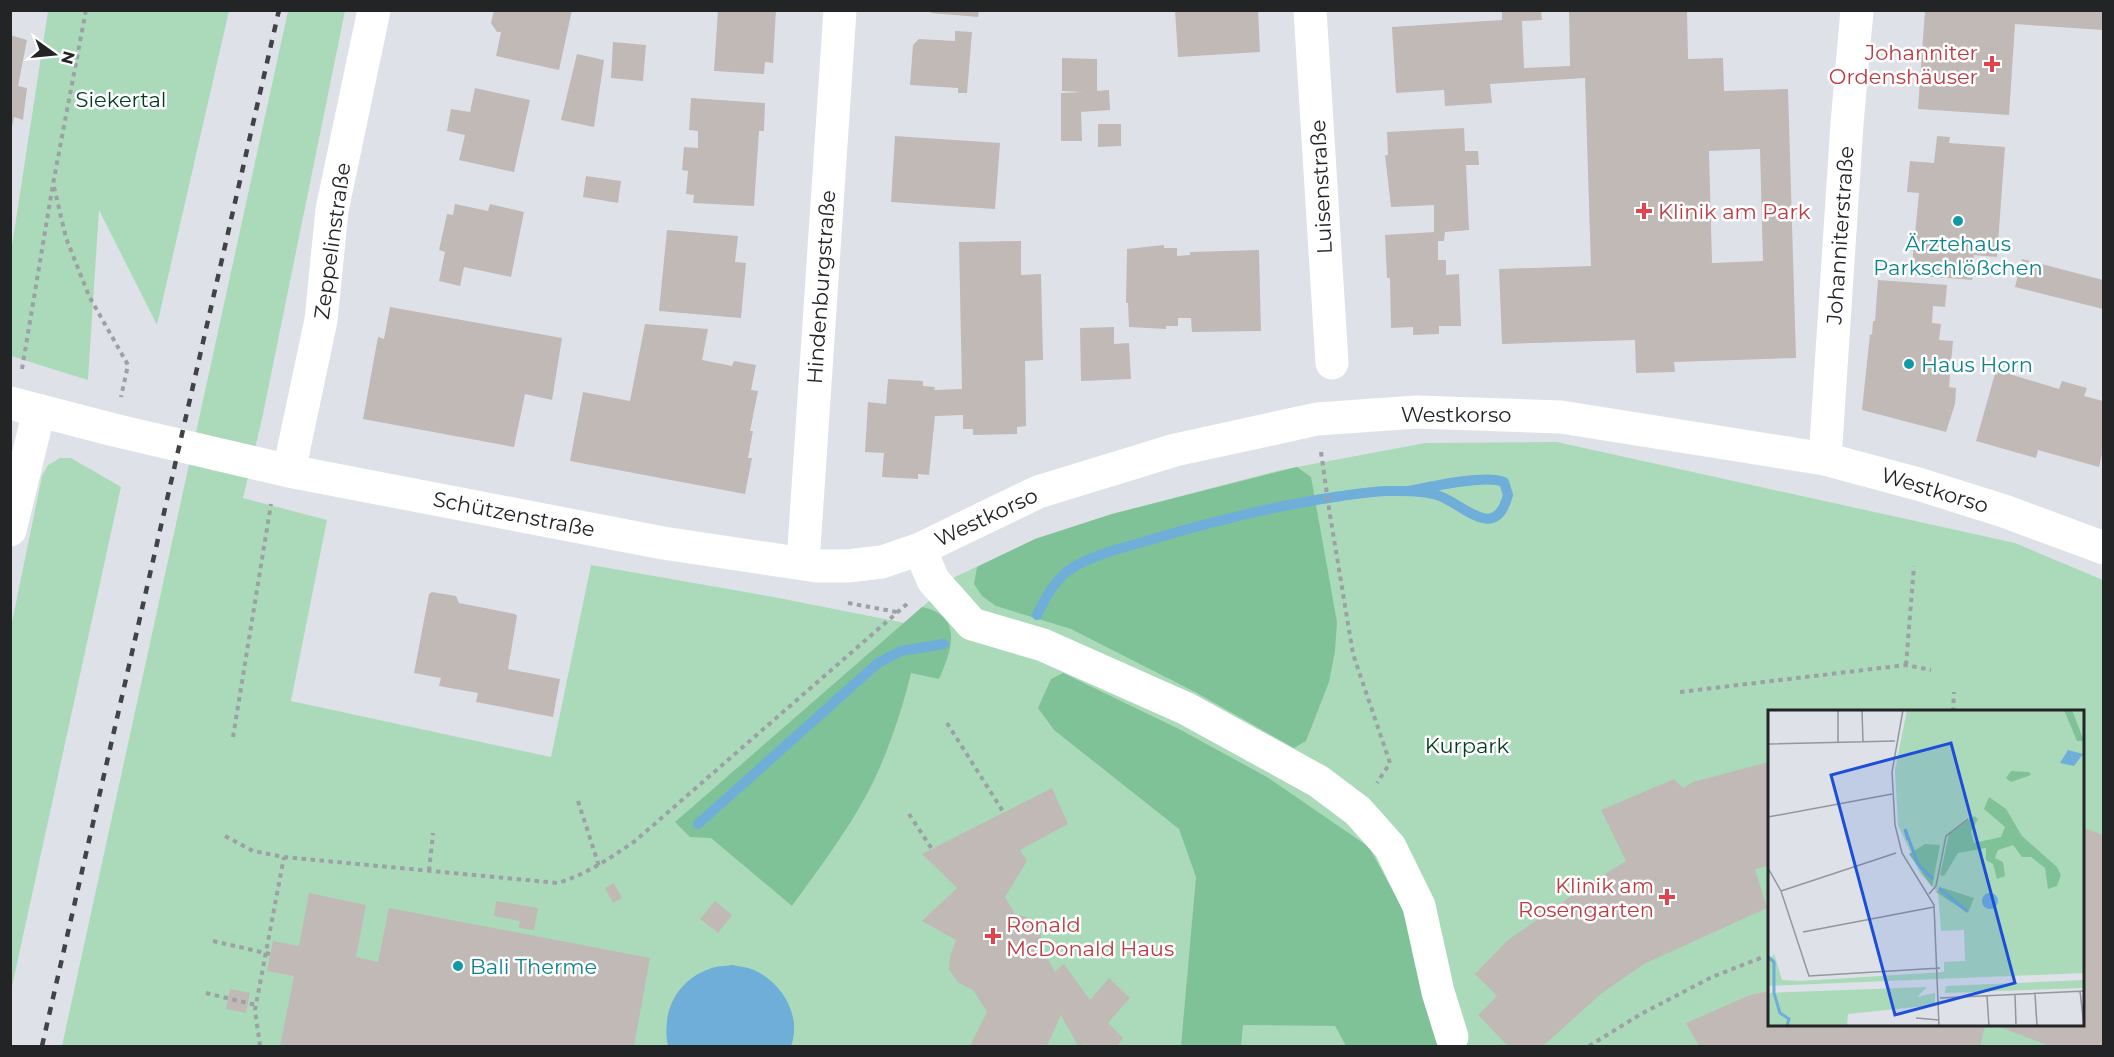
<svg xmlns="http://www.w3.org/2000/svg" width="2114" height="1057" viewBox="0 0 2114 1057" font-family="Montserrat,sans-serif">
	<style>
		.green { fill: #abdabb; fill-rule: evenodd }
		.forest { fill: #80c298 }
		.water { fill: #6eaed9 }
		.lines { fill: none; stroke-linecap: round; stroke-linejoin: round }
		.stream { stroke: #6eaed9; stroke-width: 10 }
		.building { fill: #c0b9b6; fill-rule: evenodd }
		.path { stroke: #9da0a5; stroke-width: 4; stroke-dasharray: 4.5 4.5; stroke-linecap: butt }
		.minor { stroke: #fff; stroke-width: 33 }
		.rail { stroke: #414346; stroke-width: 4.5; stroke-dasharray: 8 8; stroke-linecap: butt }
		.health-dot { fill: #e0444e; stroke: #fff; stroke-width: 2 }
		.culture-dot { fill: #0f9aa8; stroke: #fff; stroke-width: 2 }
		.labels { text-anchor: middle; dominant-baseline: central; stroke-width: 5; stroke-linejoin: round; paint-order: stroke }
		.health-label { font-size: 21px; fill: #be3a42; stroke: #fff; text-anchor: end }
		.park-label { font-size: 21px; fill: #033b20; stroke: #fff }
		.street-label { font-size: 21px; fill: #222426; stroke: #fff }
		.culture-label { font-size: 21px; fill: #0d838f; stroke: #fff; text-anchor: start }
		.inset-river { fill: none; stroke: #6eaed9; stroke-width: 3 }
		.inset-road { fill: none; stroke: #93969a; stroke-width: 1.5 }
		.view { fill: #1d4ed8; fill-opacity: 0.15; stroke: #1d4ed8; stroke-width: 3 }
		.inset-edge { fill: none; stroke: #222426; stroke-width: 3 }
	</style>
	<rect width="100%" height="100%" fill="#dee2e8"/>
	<path class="green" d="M 48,11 L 229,11 L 157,325 L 99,210 L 88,380 L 11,356 L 11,252 Z
		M 288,11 L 345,11 L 262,419 L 243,498 L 327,520 L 291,701 L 551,757 L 591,565 L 779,598 L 905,623 L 955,577 L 1035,539 L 1112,514 L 1281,470 L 1425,443 L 1557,442 L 2015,543 L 2103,580 L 2103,1046 L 62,1046 ZM 1769,712 L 2082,712 L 2082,1026 L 1769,1026 Z
		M 60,458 L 71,458 L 121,487 L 11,991 L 11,627 L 42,476 L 48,465 Z"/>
	<path class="forest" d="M 1297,467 L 1311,477 L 1337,622 L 1335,651 L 1329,682 L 1306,741 L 1294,748 L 1195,692 L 1071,629 L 996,606 L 982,596 L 974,584 L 977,567 L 1035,539 L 1112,514 Z
		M 922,607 C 964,616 952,650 939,679 L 911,673 C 901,714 887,756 867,794 C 846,833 818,870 792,906 L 711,838 L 690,837 L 675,822 Z
		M 1063,673 L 1179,729 L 1267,777 L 1369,847 L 1402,908 L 1442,1046 L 1346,1046 L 1335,1026 L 1243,1025 L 1241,1046 L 1181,1046 L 1196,877 L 1179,829 L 1054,730 L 1038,708 L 1051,679 Z"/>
	<path class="water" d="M 733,965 C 740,967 749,967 756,971 C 783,984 802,1017 791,1046 L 668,1046 C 661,1013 676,981 709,969 C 716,966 725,966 733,965 Z"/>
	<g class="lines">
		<path class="stream" d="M 1037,615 C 1045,599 1054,581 1069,570 C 1091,555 1120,549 1146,541 C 1200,525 1254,511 1310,501 C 1336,497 1361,492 1387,491 C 1403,491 1421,490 1437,495 C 1463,503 1495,544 1508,495 L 1504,482 C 1486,474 1429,487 1409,491
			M 698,824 L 878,663 L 901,651 L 944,644"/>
	</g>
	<path class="building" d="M 494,10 L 572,10 L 559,70 L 496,56 L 501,32 L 497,32 L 491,23 Z
		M 718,10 L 776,10 L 773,63 L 765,62 L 764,74 L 714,71 Z
		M 930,10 L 979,10 L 978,17 L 931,13 Z
		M 1175,10 L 1258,10 L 1260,52 L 1178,57 Z
		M 1502,10 L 1541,10 L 1542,20 L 1522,21 L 1524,68 L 1570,66 L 1569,10 L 1687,10 L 1688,59 L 1723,58 L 1724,91 L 1788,89 L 1796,358 L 1674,362 L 1675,372 L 1636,373 L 1635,340 L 1502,344 L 1499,269 L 1591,266 L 1585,78 L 1490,84 L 1492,103 L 1445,106 L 1444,90 L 1396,93 L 1392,27 L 1502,20 ZM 1760,149 L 1763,261 L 1712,263 L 1709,151 Z
		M 1925,10 L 2103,10 L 2103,30 L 2015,24 L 2009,115 L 1918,109 Z
		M 955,31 L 972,32 L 967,93 L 958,93 L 958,88 L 910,85 L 913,45 L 919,39 L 955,41 Z
		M 10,35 L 27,40 L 18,86 L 27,88 L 23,120 L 14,117 L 12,127 Z
		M 613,42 L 646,45 L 643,81 L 611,78 Z
		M 577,54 L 604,60 L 594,127 L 561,120 Z
		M 1062,58 L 1097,59 L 1097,91 L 1109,90 L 1110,110 L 1081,112 L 1082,141 L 1061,141 L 1061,93 L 1083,92 L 1062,91 Z
		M 475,88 L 530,100 L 514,172 L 459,160 L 465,135 L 447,131 L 451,109 L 470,112 Z
		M 691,98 L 765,103 L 764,131 L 759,131 L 754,206 L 693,203 L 694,195 L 686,194 L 688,171 L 682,170 L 684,147 L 698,148 L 698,131 L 689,130 Z
		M 1098,124 L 1121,124 L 1121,146 L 1098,147 Z
		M 1464,128 L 1465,151 L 1478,151 L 1479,165 L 1466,165 L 1469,230 L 1445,232 L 1444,241 L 1438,241 L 1438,260 L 1446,260 L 1446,275 L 1459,274 L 1461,326 L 1439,326 L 1439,334 L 1413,335 L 1413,327 L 1391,328 L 1390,278 L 1387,278 L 1385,235 L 1434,232 L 1434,205 L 1391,207 L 1385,155 L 1388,155 L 1387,132 Z
		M 895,136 L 1000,143 L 995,209 L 891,202 Z
		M 1937,136 L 1950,137 L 1949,143 L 2005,147 L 1997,257 L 1974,255 L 1972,280 L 1911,275 L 1919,193 L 1907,192 L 1910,161 L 1934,163 Z
		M 586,176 L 621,181 L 618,203 L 583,197 Z
		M 455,204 L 488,211 L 490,204 L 524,212 L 511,277 L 464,267 L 460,286 L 439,281 L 445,252 L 439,250 L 447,214 L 453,215 Z
		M 667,230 L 738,236 L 735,262 L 746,263 L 741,318 L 659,311 Z
		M 1021,241 L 1021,275 L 1041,274 L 1043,360 L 1025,361 L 1026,426 L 1017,427 L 1017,434 L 973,435 L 973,429 L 963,429 L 963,415 L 935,416 L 929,475 L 918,474 L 918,479 L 882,477 L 884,453 L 865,452 L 868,402 L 886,404 L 888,379 L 923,381 L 923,386 L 935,387 L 934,390 L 962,389 L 959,242 Z
		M 1164,245 L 1164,248 L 1177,248 L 1177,256 L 1190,255 L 1190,252 L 1259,250 L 1261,331 L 1192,332 L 1191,318 L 1178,318 L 1178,326 L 1166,326 L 1166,329 L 1129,327 L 1128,303 L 1126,303 L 1127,249 Z
		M 2022,259 L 2103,280 L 2103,309 L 2015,287 Z
		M 1878,280 L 1947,285 L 1945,307 L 1933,306 L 1932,323 L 1941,324 L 1939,340 L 1953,341 L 1949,387 L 1956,388 L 1955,404 L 1946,432 L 1862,410 L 1870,334 L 1872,335 L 1873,321 L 1875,321 Z
		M 390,307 L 562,338 L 552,400 L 525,394 L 514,447 L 363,419 L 378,337 L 384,339 Z
		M 645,324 L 708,329 L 702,360 L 732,366 L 734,361 L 756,365 L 751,390 L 758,391 L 750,431 L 753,431 L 748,458 L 752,458 L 745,494 L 570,461 L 583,392 L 630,401 Z
		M 1114,327 L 1114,344 L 1129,343 L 1131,379 L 1081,381 L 1080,328 Z
		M 1996,370 L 2059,389 L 2062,381 L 2087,388 L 2084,396 L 2103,401 L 2103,450 L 2099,467 L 2038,450 L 2036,458 L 1976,441 Z
		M 432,592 L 456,596 L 459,603 L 515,614 L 517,616 L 508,669 L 560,679 L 553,717 L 476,702 L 478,693 L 439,686 L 441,678 L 414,673 L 429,594 Z
		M 1769,762 L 1769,866 L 1755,869 L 1767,908 L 1644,964 L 1602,993 L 1543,1046 L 1508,1046 L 1478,1015 L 1497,996 L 1475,974 L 1508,940 L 1587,885 L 1626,861 L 1601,810 L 1674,779 L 1683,788 L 1693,782 Z
		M 1052,788 L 1068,824 L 1020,850 L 1027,861 L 1005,897 L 1015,914 L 1030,918 L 1041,933 L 1043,951 L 1055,972 L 1064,964 L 1090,1000 L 1109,978 L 1130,998 L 1108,1023 L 1123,1038 L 1117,1046 L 1089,1046 L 1086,1044 L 1078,1046 L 1061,1015 L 1047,1046 L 970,1046 L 987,1012 L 973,990 L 959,983 L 949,970 L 950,957 L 956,940 L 922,921 L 957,888 L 922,854 Z
		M 2082,827 L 2103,835 L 2103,1046 L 2050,1046 L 1997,1026 L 2082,1026 Z
		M 614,883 L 622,898 L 613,903 L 605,888 Z
		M 309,893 L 366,905 L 356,957 L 378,962 L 389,908 L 650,958 L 634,1046 L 280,1046 L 294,976 L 267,971 L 273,941 L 299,946 Z
		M 496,901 L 538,908 L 534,930 L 519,928 L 520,921 L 494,916 Z
		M 715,901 L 732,915 L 718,933 L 700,919 Z
		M 230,989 L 250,993 L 246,1013 L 226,1009 Z
		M 1769,991 L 1769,1026 L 1985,1026 L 1980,1046 L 1699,1046 L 1686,1023 L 1750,995 Z"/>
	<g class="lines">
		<path class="path" d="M 54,187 L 66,238 L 89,296 L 128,365 L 121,397
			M 22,369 L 53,184 L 86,10
			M 1321,452 L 1330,515 L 1353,654 L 1390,763 L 1377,783
			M 848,603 L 897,612
			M 1906,665 L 1914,566
			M 1680,692 L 1906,665 L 1931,670
			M 1953,712 L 1954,692
			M 947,723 L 1004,813
			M 233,737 L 271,504
			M 578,801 L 599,866
			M 909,814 L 932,849
			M 225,836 L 253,851 L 284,857 L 558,883 C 587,874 610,858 635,841 L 907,604
			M 429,871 L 433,833
			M 213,941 L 270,954
			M 206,993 L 256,1005
			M 260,1046 L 255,1010 L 284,857
			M 1589,1046 L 1641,1014 L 1712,977 L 1763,957"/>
		<path class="minor" d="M 1310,10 L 1332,363
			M 10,403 L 114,430 L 289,471 L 663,543 L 817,566 L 847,566 L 882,562 L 920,549 L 1038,492 L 1175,450 L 1317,419 L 1417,412 L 1561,417 L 1825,459 L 1918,484 L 2004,511 L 2104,548
			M 1825,459 L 1847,124 L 1857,10
			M 289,471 L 321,320 L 332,210 L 374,10
			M 10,530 L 39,411
			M 920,549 L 933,580 L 972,624 L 1043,645 L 1187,709 L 1318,781 L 1358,811 L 1390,847 L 1419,906 L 1438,992 L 1452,1037
			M 803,563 L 840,10"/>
		<path class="rail" d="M 42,1046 L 279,10"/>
	</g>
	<g class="health-dot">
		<path d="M1989 55h6v6h6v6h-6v6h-6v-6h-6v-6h6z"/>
		<path d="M1641 202h6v6h6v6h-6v6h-6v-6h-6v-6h6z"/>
		<path d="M1664 888h6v6h6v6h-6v6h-6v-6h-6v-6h6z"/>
		<path d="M990 927h6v6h6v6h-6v6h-6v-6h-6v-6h6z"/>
	</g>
	<g class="culture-dot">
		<circle cx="1958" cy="221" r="6"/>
		<circle cx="1909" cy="364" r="6"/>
		<circle cx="458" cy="966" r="6"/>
	</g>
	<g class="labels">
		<g class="health-label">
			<text x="1978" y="52">Johanniter<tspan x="1978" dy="24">Ordenshäuser</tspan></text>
			<text x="1658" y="211" text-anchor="start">Klinik am Park</text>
			<text x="1654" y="885">Klinik am<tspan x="1654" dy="24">Rosengarten</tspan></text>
			<text x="1006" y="924" text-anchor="start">Ronald<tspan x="1006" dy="24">McDonald Haus</tspan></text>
		</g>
		<g class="park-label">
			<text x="121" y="99">Siekertal</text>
			<text x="1467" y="745">Kurpark</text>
		</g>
		<g class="street-label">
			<text transform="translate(1321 187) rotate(-93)">Luisenstraße</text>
			<text transform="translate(1840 235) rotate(-86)">Johanniterstraße</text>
			<text transform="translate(332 241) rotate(-82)">Zeppelinstraße</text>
			<text transform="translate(821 287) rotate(-86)">Hindenburgstraße</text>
			<text x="1456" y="414">Westkorso</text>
			<text transform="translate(1935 490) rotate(17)">Westkorso</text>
			<text transform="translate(514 514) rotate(11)">Schützenstraße</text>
			<text transform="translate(986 517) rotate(-25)">Westkorso</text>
		</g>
		<g class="culture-label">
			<text x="1958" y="243" text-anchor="middle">Ärztehaus<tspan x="1958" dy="24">Parkschlößchen</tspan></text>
			<text x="1921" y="364">Haus Horn</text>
			<text x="470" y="966">Bali Therme</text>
		</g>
	</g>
	<g transform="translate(1768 710)">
		<rect width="316" height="316" fill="#dee2e8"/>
		<path d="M 139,0 L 316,0 L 316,263 L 0,276 L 0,246 L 4,247 L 6,243 L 14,270 L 32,271 L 176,262 L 176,252 L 197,251 L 196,220 L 173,221 L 170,183 L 152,163 L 130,115 L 127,60 ZM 316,270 L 316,278 L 177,283 L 178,276 ZM 159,277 L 149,287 L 167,283 L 167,295 L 80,304 L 79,316 L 0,316 L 0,283 Z" fill="#abdabb"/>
		<path d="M 296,0 L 304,0 L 316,31 L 309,31 ZM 243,61 L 261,62 L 263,65 L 243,72 L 238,68 ZM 221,87 L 238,99 L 254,126 L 289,157 L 293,165 L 289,176 L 280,179 L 277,158 L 263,147 L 254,147 L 245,135 L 230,140 L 227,148 L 235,152 L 237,166 L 229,169 L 225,154 L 218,150 L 218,138 L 190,143 L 176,166 L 172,165 L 181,124 L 206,106 L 210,109 L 203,122 L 206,133 L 233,127 L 237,117 L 216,99 ZM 157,134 L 172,135 L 164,177 L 141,144 ZM 175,178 L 206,188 L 200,203 L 168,182 Z" fill="#80c298"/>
		<path d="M 300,40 L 315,44 L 306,56 L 292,53 ZM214 191a8 8 0 1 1 16 0a8 8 0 1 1-16 0Z" fill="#6eaed9"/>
		<path class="inset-river" d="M 140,130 L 137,119 L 150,154 L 165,169M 171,178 L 199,201M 0,247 L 6,252 L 6,283 L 12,303 L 21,309 L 19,316"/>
		<path class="inset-road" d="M 70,0 L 70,33M 94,0 L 95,32M 135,0 L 124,62 L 127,115 L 134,143 L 166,195 L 171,316M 0,34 L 127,31M 0,107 L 124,84M 0,158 L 13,181 L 41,266 L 172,258M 13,181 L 128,143M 161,184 L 168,176 L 178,126 L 200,109M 35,222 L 166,197M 312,281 L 316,316M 267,284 L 269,316M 247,285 L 248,314M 219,286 L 221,316M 172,288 L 317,281M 148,308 L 171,310"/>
		<path class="view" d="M 183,33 L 247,273 L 127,305 L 63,65 Z"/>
		<rect width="316" height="316" class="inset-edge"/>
	</g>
	<rect width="2114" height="1057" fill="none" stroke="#222426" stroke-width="24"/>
	<g transform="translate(54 54) rotate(105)" stroke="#ffffff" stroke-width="4.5" paint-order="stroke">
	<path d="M0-4.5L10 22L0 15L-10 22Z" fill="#222426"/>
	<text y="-9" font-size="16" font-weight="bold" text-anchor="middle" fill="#222426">N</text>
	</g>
</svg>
